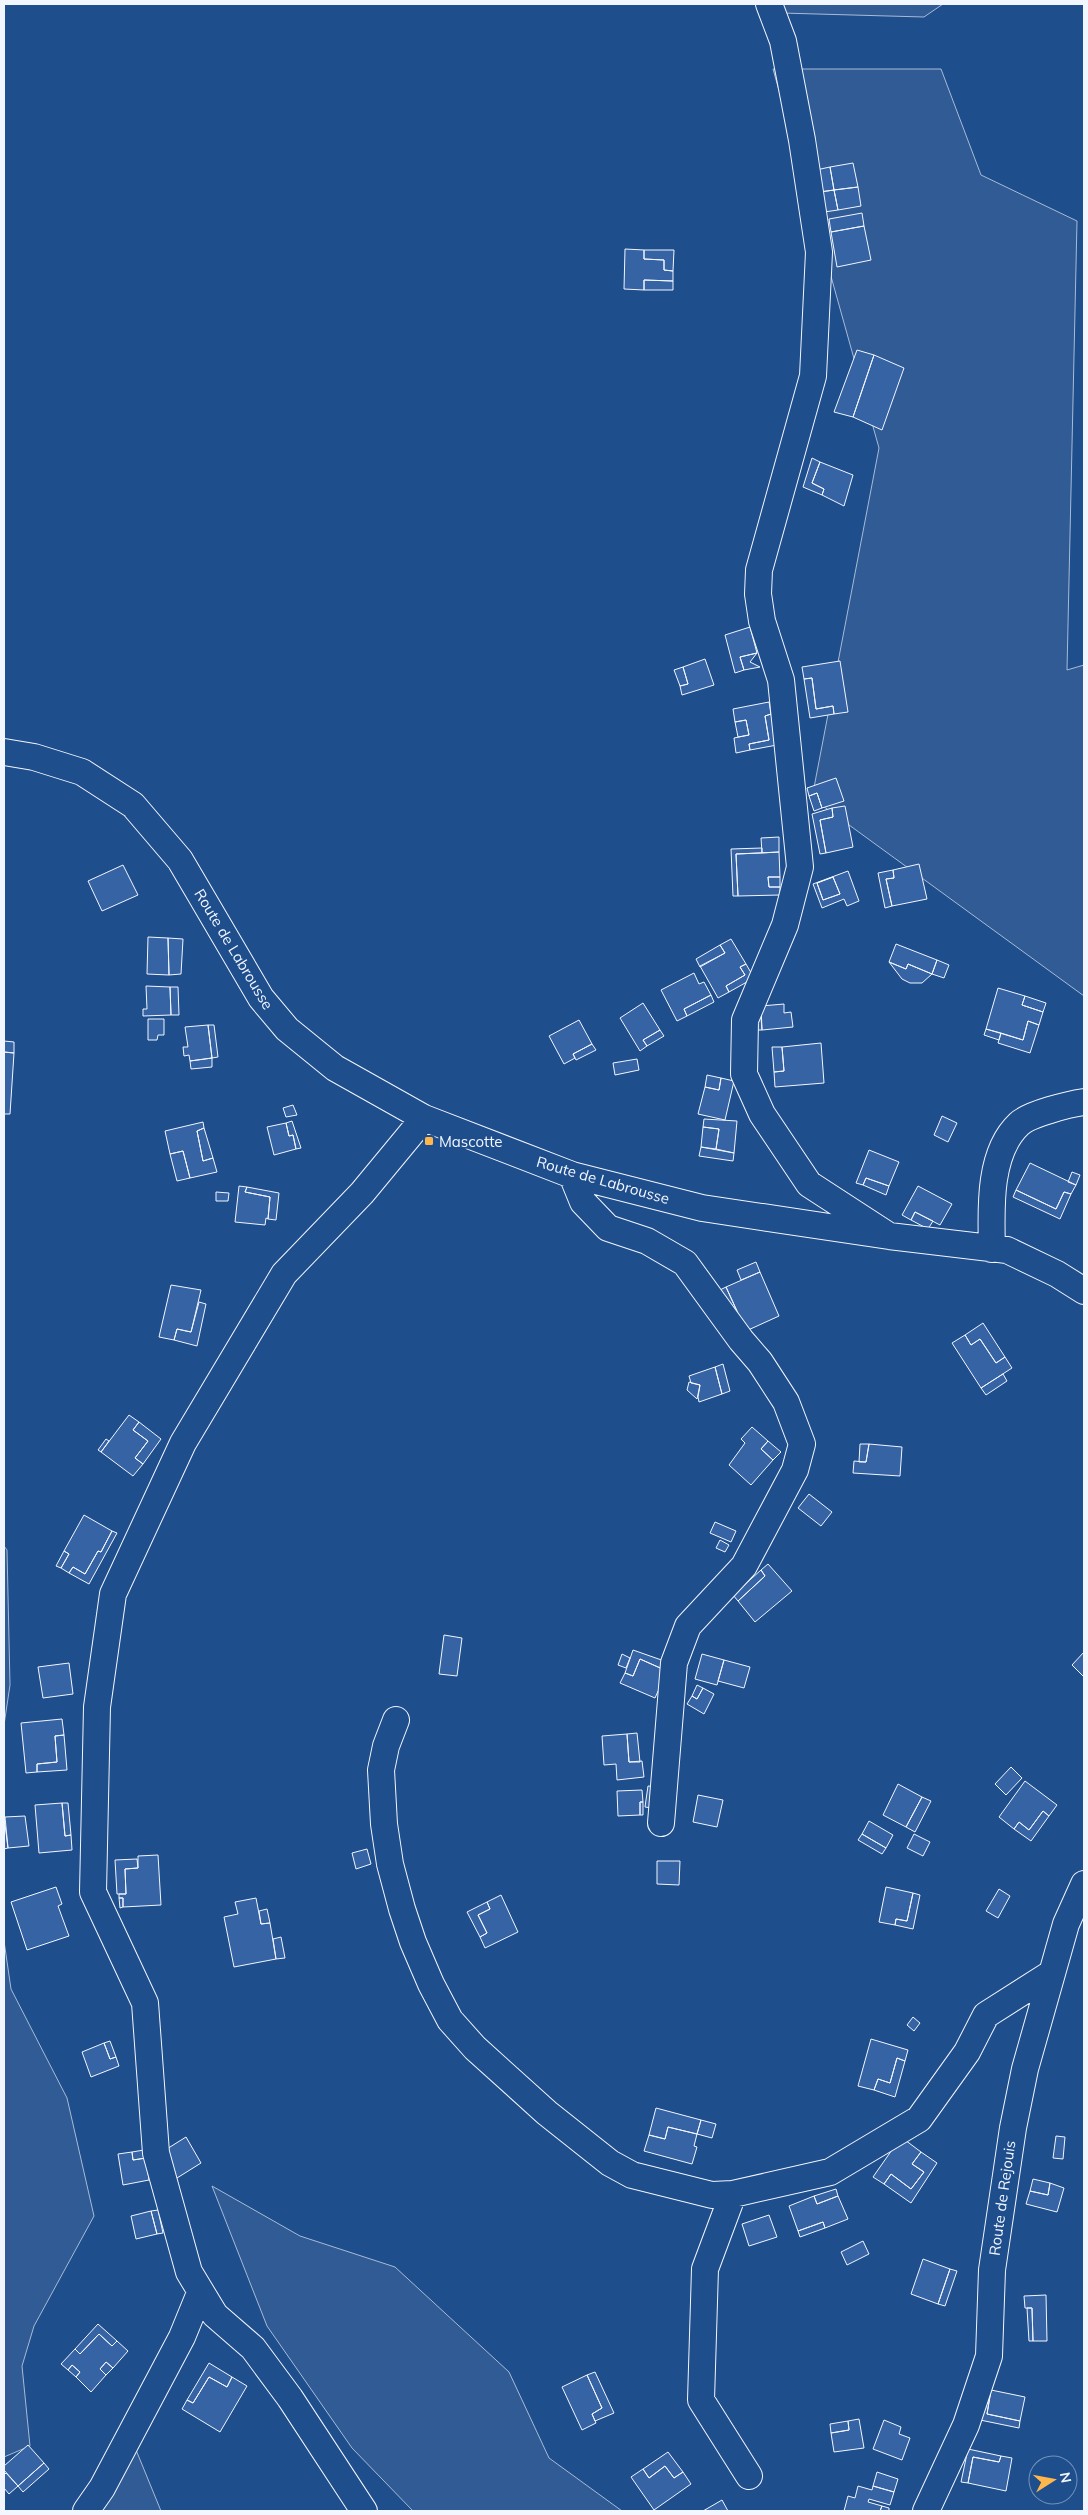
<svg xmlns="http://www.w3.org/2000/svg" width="1088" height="2515" viewBox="0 0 1088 2515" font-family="Mulish,sans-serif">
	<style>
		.built { fill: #305b95; stroke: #a8bbd7 }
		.building { fill: #3563a3; stroke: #f2f6ff; fill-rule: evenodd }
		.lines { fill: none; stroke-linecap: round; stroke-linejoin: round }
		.minor-casing { stroke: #f2f6ff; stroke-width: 28 }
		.minor { stroke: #1f4e8c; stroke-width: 26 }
		.poi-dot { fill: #ffb74d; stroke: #1f4e8c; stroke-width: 2 }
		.labels { text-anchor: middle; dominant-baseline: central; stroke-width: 4; stroke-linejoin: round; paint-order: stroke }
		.street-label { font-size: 15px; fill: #f2f6ff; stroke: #1f4e8c }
		.poi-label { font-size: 15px; fill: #f2f6ff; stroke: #1f4e8c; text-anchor: start }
	</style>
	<rect width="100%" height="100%" fill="#1f4e8c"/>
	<path class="built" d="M 762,4 L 943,4 L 924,17 L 781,13 Z
		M 773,69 L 941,69 L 981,175 L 1077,221 L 1067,670 L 1084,665 L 1084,996 L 812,798 L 879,448 Z
		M 4,1546 L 7,1550 L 10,1685 L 4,1725 Z
		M 4,1941 L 11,1989 L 67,2098 L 94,2216 L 34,2326 L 22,2366 L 30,2446 L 4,2457 Z
		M 212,2186 L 300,2236 L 395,2267 L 509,2372 L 549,2458 L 622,2511 L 413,2511 L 352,2448 L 267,2326 Z
		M 134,2445 L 161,2511 L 93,2511 Z"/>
	<path class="building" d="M 853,163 L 858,187 L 834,190 L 830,167 Z
		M 830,167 L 834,190 L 820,192 L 816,170 Z
		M 858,187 L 861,206 L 838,210 L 834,190 Z
		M 834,190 L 838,210 L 824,212 L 820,192 Z
		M 862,213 L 864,226 L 831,232 L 829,219 Z
		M 864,226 L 871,260 L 837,267 L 831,232 Z
		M 625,249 L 644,250 L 644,259 L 664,260 L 664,270 L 673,271 L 673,281 L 644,280 L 644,290 L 624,289 Z
		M 644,250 L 674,250 L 673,271 L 664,270 L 664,260 L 644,259 Z
		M 644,280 L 673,281 L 673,290 L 644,290 Z
		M 857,350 L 874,355 L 853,417 L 834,412 Z
		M 874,355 L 904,368 L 882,430 L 853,417 Z
		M 812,458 L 820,462 L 812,483 L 824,489 L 822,495 L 803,487 Z
		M 820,462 L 853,475 L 844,506 L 822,495 L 824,489 L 812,483 Z
		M 750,627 L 757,653 L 740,657 L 744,670 L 735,673 L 725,635 Z
		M 757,653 L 750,662 L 760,667 L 744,670 L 740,657 Z
		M 705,659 L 714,685 L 682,695 L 680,686 L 688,684 L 683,667 Z
		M 840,661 L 848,712 L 834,714 L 833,706 L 816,709 L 812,678 L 804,679 L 802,667 Z
		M 683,667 L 688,684 L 680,686 L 674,670 Z
		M 812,678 L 816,709 L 833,706 L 834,714 L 810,718 L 804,679 Z
		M 769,702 L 771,714 L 765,716 L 769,740 L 749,744 L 750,750 L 736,753 L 734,738 L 749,735 L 746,720 L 735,722 L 733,709 Z
		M 771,714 L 777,745 L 750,750 L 749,744 L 769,740 L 765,716 Z
		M 746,720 L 749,735 L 738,737 L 735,722 Z
		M 836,778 L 844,801 L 822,808 L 817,793 L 809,796 L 807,788 Z
		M 817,793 L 822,808 L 814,811 L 809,796 Z
		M 845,806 L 853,847 L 826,853 L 820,820 L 833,817 L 832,808 Z
		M 832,808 L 833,817 L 820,820 L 826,853 L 820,854 L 812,814 Z
		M 779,837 L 779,852 L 762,853 L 761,838 Z
		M 762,848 L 762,853 L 736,854 L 738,896 L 733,896 L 731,849 Z
		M 779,852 L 780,877 L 768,877 L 769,887 L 780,887 L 780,895 L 738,896 L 736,854 Z
		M 919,864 L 927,899 L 892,906 L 886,879 L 894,878 L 893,870 Z
		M 123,865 L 138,895 L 102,911 L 88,881 Z
		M 893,870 L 894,878 L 886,879 L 892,906 L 885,908 L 878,873 Z
		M 848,871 L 859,901 L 847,906 L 844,899 L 822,908 L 813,884 ZM 833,877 L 840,894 L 823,900 L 817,883 Z
		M 768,877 L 780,877 L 780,887 L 769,887 Z
		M 833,877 L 840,894 L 823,900 L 817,883 Z
		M 148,937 L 168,938 L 169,975 L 147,974 Z
		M 168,938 L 183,939 L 181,974 L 169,975 Z
		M 731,939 L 746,964 L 740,967 L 745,975 L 726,986 L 729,992 L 718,998 L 700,966 L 725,953 L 720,945 Z
		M 896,944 L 937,960 L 932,974 L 908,964 L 906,969 L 889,962 Z
		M 720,945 L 725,953 L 700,967 L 696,959 Z
		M 937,960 L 949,965 L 944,978 L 932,974 Z
		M 889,962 L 906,969 L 908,964 L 932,974 L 922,983 L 910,983 L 902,979 Z
		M 746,964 L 754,978 L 729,992 L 726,986 L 745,975 L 740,967 Z
		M 694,973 L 699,984 L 704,982 L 711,995 L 684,1009 L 687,1016 L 677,1021 L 661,990 Z
		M 146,986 L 170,987 L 171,1015 L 143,1016 L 143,1009 L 147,1009 Z
		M 170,987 L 178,987 L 179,1015 L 171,1015 Z
		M 998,988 L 1025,996 L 1022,1005 L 1043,1012 L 1039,1025 L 1028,1021 L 1023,1040 L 986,1029 Z
		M 711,995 L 714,1002 L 687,1016 L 684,1009 Z
		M 1025,996 L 1046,1003 L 1043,1012 L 1022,1005 Z
		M 643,1003 L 660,1030 L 643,1040 L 647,1046 L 640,1051 L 620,1018 Z
		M 784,1004 L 784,1013 L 791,1012 L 793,1027 L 762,1030 L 761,1006 Z
		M 754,1017 L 761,1017 L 762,1030 L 755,1030 Z
		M 148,1019 L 164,1019 L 164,1035 L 158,1035 L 157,1040 L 148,1040 Z
		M 579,1020 L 592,1044 L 573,1054 L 575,1058 L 564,1064 L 549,1036 Z
		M 1028,1021 L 1039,1025 L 1030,1053 L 998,1043 L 1001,1033 L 1023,1040 Z
		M 208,1025 L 214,1025 L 218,1057 L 212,1058 Z
		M 208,1025 L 212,1058 L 190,1061 L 189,1055 L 184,1056 L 183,1047 L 188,1047 L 185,1027 Z
		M 986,1029 L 1001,1033 L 999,1040 L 984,1035 Z
		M 660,1030 L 664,1036 L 647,1046 L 643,1040 Z
		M 4,1041 L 14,1042 L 14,1053 L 4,1052 Z
		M 821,1043 L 824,1083 L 775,1087 L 774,1072 L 784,1071 L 782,1047 Z
		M 592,1044 L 596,1050 L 576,1060 L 573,1054 Z
		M 772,1047 L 782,1047 L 784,1071 L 774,1072 Z
		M 4,1052 L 14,1053 L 10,1114 L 4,1114 Z
		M 212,1058 L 212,1067 L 191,1069 L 190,1061 Z
		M 637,1059 L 639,1070 L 615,1075 L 613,1063 Z
		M 707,1075 L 721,1078 L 719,1090 L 705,1087 Z
		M 721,1078 L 734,1081 L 725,1120 L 698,1114 L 705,1087 L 719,1090 Z
		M 293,1105 L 297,1115 L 286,1117 L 283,1108 Z
		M 942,1116 L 957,1123 L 948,1142 L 934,1135 Z
		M 704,1119 L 737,1121 L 734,1153 L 716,1149 L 719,1129 L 703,1127 Z
		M 292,1121 L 301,1148 L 296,1149 L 293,1135 L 289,1136 L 286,1123 Z
		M 203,1122 L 204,1128 L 197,1131 L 203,1161 L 213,1158 L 217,1172 L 190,1178 L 183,1151 L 170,1154 L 165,1131 Z
		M 286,1123 L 289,1136 L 293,1135 L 296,1149 L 274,1155 L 267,1127 Z
		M 703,1127 L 719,1129 L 716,1149 L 701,1147 Z
		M 204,1128 L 213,1158 L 203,1161 L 197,1131 Z
		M 701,1147 L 734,1153 L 733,1161 L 699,1156 Z
		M 869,1150 L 899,1162 L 889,1186 L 866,1178 L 863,1185 L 856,1183 Z
		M 183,1151 L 190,1178 L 177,1181 L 170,1154 Z
		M 1030,1163 L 1076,1185 L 1071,1194 L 1064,1192 L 1056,1209 L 1016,1190 Z
		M 1072,1172 L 1080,1175 L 1076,1185 L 1068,1182 Z
		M 866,1178 L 889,1186 L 886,1195 L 863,1185 Z
		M 239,1186 L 247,1187 L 245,1192 L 270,1197 L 268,1219 L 266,1218 L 265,1225 L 235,1222 Z
		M 918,1186 L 952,1204 L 940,1225 L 915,1212 L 911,1220 L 902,1215 Z
		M 247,1187 L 279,1193 L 276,1220 L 268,1219 L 270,1197 L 245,1192 Z
		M 1016,1190 L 1056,1209 L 1064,1192 L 1071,1194 L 1060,1219 L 1013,1197 Z
		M 216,1192 L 229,1193 L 228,1201 L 216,1201 Z
		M 915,1212 L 933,1221 L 928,1229 L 911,1220 Z
		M 756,1262 L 760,1272 L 741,1280 L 737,1270 Z
		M 760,1272 L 779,1316 L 746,1331 L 726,1287 Z
		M 171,1285 L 201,1290 L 191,1332 L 177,1329 L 174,1340 L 159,1337 Z
		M 726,1287 L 737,1311 L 729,1314 L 718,1291 Z
		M 199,1302 L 206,1304 L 197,1346 L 174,1340 L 177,1329 L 191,1332 Z
		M 983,1323 L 1005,1357 L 996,1363 L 980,1339 L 971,1345 L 965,1335 Z
		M 965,1335 L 971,1345 L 980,1339 L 996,1363 L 1005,1357 L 1012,1368 L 981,1388 L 952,1343 Z
		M 723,1364 L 730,1391 L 722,1394 L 715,1367 Z
		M 715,1367 L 722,1394 L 699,1402 L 698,1397 L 700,1385 L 691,1383 L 689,1376 Z
		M 1003,1374 L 1007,1381 L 986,1395 L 981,1388 Z
		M 689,1382 L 700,1385 L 697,1399 L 687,1390 Z
		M 129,1415 L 139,1422 L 133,1430 L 148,1441 L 135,1458 L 143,1464 L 133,1476 L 101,1452 Z
		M 139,1422 L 161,1439 L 143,1464 L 135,1458 L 148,1441 L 133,1430 Z
		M 752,1427 L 768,1441 L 761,1449 L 773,1460 L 751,1485 L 729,1465 L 745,1443 L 741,1439 Z
		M 106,1439 L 109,1441 L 101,1452 L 98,1450 Z
		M 768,1441 L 781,1452 L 773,1460 L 761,1449 Z
		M 860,1444 L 869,1444 L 866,1462 L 859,1462 Z
		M 869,1444 L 902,1447 L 900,1476 L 853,1473 L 854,1461 L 866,1462 Z
		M 809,1494 L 832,1512 L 821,1526 L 798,1508 Z
		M 84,1515 L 112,1531 L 101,1552 L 98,1551 L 85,1574 L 73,1567 L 69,1573 L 61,1568 L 69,1554 L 64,1551 Z
		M 715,1522 L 736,1531 L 731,1542 L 710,1533 Z
		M 112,1531 L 117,1533 L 89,1584 L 69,1573 L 73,1567 L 85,1574 L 98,1551 L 101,1552 Z
		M 720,1540 L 729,1545 L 725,1552 L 716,1548 Z
		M 64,1551 L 69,1554 L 61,1568 L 56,1566 Z
		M 768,1564 L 792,1591 L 755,1622 L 738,1601 L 765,1576 L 761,1570 Z
		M 761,1570 L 765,1576 L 738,1601 L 733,1595 Z
		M 444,1635 L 462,1638 L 457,1676 L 439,1674 Z
		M 633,1650 L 670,1663 L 667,1671 L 640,1659 L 633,1676 L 625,1673 Z
		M 1084,1652 L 1084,1677 L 1072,1665 Z
		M 622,1654 L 630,1658 L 626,1668 L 618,1665 Z
		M 702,1654 L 724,1660 L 717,1685 L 695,1679 Z
		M 640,1659 L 667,1671 L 655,1698 L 620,1683 L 625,1673 L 633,1676 Z
		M 724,1660 L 750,1667 L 744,1688 L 718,1681 Z
		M 69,1663 L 73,1694 L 43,1698 L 38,1667 Z
		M 697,1685 L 703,1688 L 697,1699 L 692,1696 Z
		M 703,1688 L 714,1694 L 704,1714 L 687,1704 L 692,1696 L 697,1699 Z
		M 62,1719 L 64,1735 L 55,1736 L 57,1762 L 37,1764 L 37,1772 L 26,1773 L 21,1723 Z
		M 637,1733 L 640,1762 L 629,1762 L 627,1734 Z
		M 627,1734 L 629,1762 L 642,1761 L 644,1777 L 617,1780 L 616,1764 L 604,1765 L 602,1736 Z
		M 64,1735 L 67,1770 L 37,1772 L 37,1764 L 57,1762 L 55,1736 Z
		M 1011,1767 L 1022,1778 L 1006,1795 L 995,1784 Z
		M 1025,1781 L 1057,1805 L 1049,1816 L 1043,1811 L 1029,1830 L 1019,1822 L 1014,1829 L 999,1817 Z
		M 898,1784 L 922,1797 L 906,1827 L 883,1815 Z
		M 648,1786 L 661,1787 L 658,1809 L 645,1807 Z
		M 642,1790 L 643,1802 L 640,1802 L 640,1815 L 618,1816 L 617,1791 Z
		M 698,1795 L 723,1800 L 717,1827 L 693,1822 Z
		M 922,1797 L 931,1801 L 915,1832 L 906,1827 Z
		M 640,1802 L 643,1802 L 643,1815 L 640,1815 Z
		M 62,1803 L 68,1803 L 71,1835 L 65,1836 Z
		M 62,1803 L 65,1836 L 71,1835 L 72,1850 L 39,1853 L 35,1805 Z
		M 1043,1811 L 1049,1816 L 1031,1841 L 1014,1829 L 1019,1822 L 1029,1830 Z
		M 25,1816 L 29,1846 L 8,1848 L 5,1817 Z
		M 4,1817 L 8,1848 L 4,1849 Z
		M 869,1821 L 893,1835 L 886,1848 L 862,1834 Z
		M 862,1834 L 886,1848 L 882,1854 L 858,1840 Z
		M 914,1834 L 930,1842 L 923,1856 L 907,1848 Z
		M 367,1849 L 371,1864 L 356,1869 L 352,1853 Z
		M 158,1855 L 161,1905 L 123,1907 L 123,1898 L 119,1898 L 119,1894 L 126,1894 L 125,1869 L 138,1868 L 138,1856 Z
		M 137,1859 L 138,1868 L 125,1869 L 126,1894 L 117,1894 L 115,1860 Z
		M 657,1861 L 680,1861 L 679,1885 L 657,1884 Z
		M 56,1887 L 62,1904 L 58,1906 L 69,1936 L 27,1950 L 11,1902 Z
		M 886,1887 L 913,1893 L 907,1921 L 896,1919 L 895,1925 L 879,1922 Z
		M 999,1889 L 1010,1896 L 998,1918 L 986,1911 Z
		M 913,1893 L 920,1895 L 913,1929 L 895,1925 L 896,1919 L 907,1921 Z
		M 501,1895 L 518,1932 L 485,1948 L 480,1937 L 487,1933 L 478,1915 L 490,1909 L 487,1902 Z
		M 119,1898 L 123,1898 L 123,1907 L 120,1908 Z
		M 256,1898 L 261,1924 L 270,1923 L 276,1959 L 234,1967 L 224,1917 L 238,1914 L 235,1902 Z
		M 487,1902 L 490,1909 L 478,1915 L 487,1933 L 480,1937 L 467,1912 Z
		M 267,1909 L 270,1923 L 261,1924 L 259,1911 Z
		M 281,1937 L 285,1958 L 276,1959 L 273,1939 Z
		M 913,2017 L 920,2023 L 914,2031 L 907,2025 Z
		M 871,2039 L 908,2050 L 905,2061 L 897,2058 L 890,2083 L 878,2079 L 874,2090 L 858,2086 Z
		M 110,2041 L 116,2057 L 110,2059 L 104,2043 Z
		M 104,2043 L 110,2059 L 116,2057 L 119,2066 L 91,2077 L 82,2052 Z
		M 897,2058 L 905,2061 L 895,2097 L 874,2090 L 878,2079 L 890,2083 Z
		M 656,2108 L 701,2120 L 697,2134 L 668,2127 L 665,2139 L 649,2135 Z
		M 701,2120 L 716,2124 L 712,2138 L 697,2134 Z
		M 668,2127 L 697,2134 L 694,2146 L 697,2147 L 692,2164 L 644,2151 L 649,2135 L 665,2139 Z
		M 1056,2136 L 1065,2137 L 1063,2159 L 1053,2158 Z
		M 186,2137 L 201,2163 L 177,2178 L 162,2152 Z
		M 901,2137 L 921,2152 L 912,2164 L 924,2172 L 911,2189 L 891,2174 L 884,2184 L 873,2177 Z
		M 144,2150 L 146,2158 L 133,2160 L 132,2152 Z
		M 132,2152 L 133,2160 L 146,2158 L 149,2180 L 123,2185 L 118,2154 Z
		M 921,2152 L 937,2163 L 911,2203 L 884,2184 L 891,2174 L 911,2189 L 924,2172 L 912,2164 Z
		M 1033,2179 L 1050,2183 L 1048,2195 L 1030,2191 Z
		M 1050,2183 L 1064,2188 L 1057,2212 L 1026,2204 L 1030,2191 L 1048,2195 Z
		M 836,2189 L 838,2196 L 817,2204 L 814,2196 Z
		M 814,2196 L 817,2204 L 838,2196 L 848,2219 L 825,2228 L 823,2222 L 798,2231 L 789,2206 Z
		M 158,2210 L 163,2233 L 157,2234 L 151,2211 Z
		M 151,2211 L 157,2234 L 136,2239 L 131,2216 Z
		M 769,2215 L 777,2237 L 749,2246 L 742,2224 Z
		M 823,2222 L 825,2228 L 800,2237 L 798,2231 Z
		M 863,2241 L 869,2254 L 847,2265 L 841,2252 Z
		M 923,2259 L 950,2269 L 938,2304 L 911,2294 Z
		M 950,2269 L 957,2271 L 945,2306 L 938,2304 Z
		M 1046,2295 L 1047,2341 L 1033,2341 L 1032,2308 L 1025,2308 L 1024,2296 Z
		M 1027,2308 L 1032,2308 L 1033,2341 L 1029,2341 Z
		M 98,2324 L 117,2341 L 112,2346 L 99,2334 L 80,2354 L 75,2349 Z
		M 99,2334 L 112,2346 L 117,2341 L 128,2351 L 113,2368 L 106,2362 L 100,2369 L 106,2375 L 91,2392 L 76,2377 L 80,2372 L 72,2365 L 68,2370 L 61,2364 L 75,2349 L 80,2354 Z
		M 106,2362 L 113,2368 L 106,2375 L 100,2369 Z
		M 209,2363 L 232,2377 L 227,2387 L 209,2377 L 193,2403 L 187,2400 Z
		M 72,2365 L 80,2372 L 76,2377 L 68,2370 Z
		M 595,2372 L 614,2413 L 595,2421 L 592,2414 L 602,2408 L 587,2375 Z
		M 587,2375 L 602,2408 L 592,2414 L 596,2423 L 582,2430 L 562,2387 Z
		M 209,2377 L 227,2387 L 232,2377 L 247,2386 L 220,2432 L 182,2409 L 187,2400 L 193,2403 Z
		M 991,2390 L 1025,2397 L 1020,2421 L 987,2414 Z
		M 991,2390 L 987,2414 L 1020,2421 L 1019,2428 L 980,2420 Z
		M 859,2419 L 864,2448 L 834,2452 L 831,2433 L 849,2430 L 848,2421 Z
		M 884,2420 L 901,2427 L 899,2434 L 910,2438 L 902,2460 L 873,2449 Z
		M 848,2421 L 849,2430 L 831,2433 L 830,2424 Z
		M 28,2445 L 44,2463 L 18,2486 L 4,2470 L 4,2466 Z
		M 968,2449 L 1001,2456 L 999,2462 L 973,2457 L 968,2483 L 961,2482 Z
		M 668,2452 L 683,2472 L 674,2478 L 665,2466 L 649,2478 L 643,2469 Z
		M 1001,2456 L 1012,2458 L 1006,2491 L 968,2483 L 973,2457 L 999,2462 Z
		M 44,2463 L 49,2469 L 23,2492 L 18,2486 Z
		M 665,2466 L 674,2478 L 683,2472 L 691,2484 L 654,2510 L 631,2477 L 643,2469 L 649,2478 Z
		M 877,2472 L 898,2479 L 894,2492 L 873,2486 Z
		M 6,2473 L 18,2486 L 9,2494 L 4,2488 L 4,2475 Z
		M 858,2486 L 872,2490 L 873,2486 L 894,2492 L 890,2505 L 869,2499 L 868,2502 L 882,2506 L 880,2511 L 844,2511 L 848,2496 L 855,2498 Z
		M 722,2500 L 728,2511 L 703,2511 Z
		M 882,2506 L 889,2508 L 889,2511 L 880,2511 Z"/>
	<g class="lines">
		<defs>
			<path id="minor" d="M 769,4 L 783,41 L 802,140 L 819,252 L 813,376 L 759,570 L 758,594 L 762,621 L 781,680 L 800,867 L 785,925 L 745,1020 L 744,1074 L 762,1114 L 809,1184 L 889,1236
				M 4,752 L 34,757 L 82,772 L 133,805 L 180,860 L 261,998 L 287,1029 L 335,1068 L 424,1118 L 572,1175 L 702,1208 L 889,1236 L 1007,1250 L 1057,1274 L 1084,1291
				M 572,1175 L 583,1202 L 608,1228 L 647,1241 L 685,1263 L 741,1340 L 760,1362 L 786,1402 L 802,1444 L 795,1470 L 744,1566 L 688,1626 L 674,1663 L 661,1823
				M 992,1249 C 991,1210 988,1153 1019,1124 C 1029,1114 1070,1104 1084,1102
				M 396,1720 L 386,1746 L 381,1770 L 384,1824 L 390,1864 L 402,1909 L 413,1942 L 431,1984 L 450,2020 L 475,2048 L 547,2113 L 610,2163 L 632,2175 L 712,2195 L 733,2194 L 830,2172 L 919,2119 L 967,2052 L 986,2015 L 1052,1973
				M 733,2194 L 705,2269 L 701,2400 L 749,2476
				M 86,2511 L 102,2488 L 182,2337 L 200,2293
				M 364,2511 L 290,2398 L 253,2348 L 215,2315 L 189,2272 L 156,2153 L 145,2003 L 93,1892 L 97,1707 L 113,1594 L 183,1443 L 284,1274 L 362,1193 L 424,1118
				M 926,2511 L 966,2425 L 989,2356 L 992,2270 L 1013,2128 L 1025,2069 L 1066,1924 L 1084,1884"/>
		</defs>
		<use href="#minor" class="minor-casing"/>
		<use href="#minor" class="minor"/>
	</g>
	<rect class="poi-dot" x="424" y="1136" width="10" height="10" rx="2.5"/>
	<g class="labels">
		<g class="street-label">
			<text transform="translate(234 949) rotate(59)">Route de Labrousse</text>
			<text transform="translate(603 1180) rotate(16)">Route de Labrousse</text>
			<text transform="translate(1002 2198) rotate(-82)">Route de Rejouis</text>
		</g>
		<g class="poi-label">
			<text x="439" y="1141">Mascotte</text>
		</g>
	</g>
	<rect width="1088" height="2515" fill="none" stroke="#f2f6ff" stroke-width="10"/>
	<g transform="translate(1053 2480) rotate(79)"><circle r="24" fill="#1f4e8c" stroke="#7391ba"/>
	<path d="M0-4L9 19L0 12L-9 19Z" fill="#ffb74d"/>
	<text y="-8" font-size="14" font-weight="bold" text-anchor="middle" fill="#f2f6ff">N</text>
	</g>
</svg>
